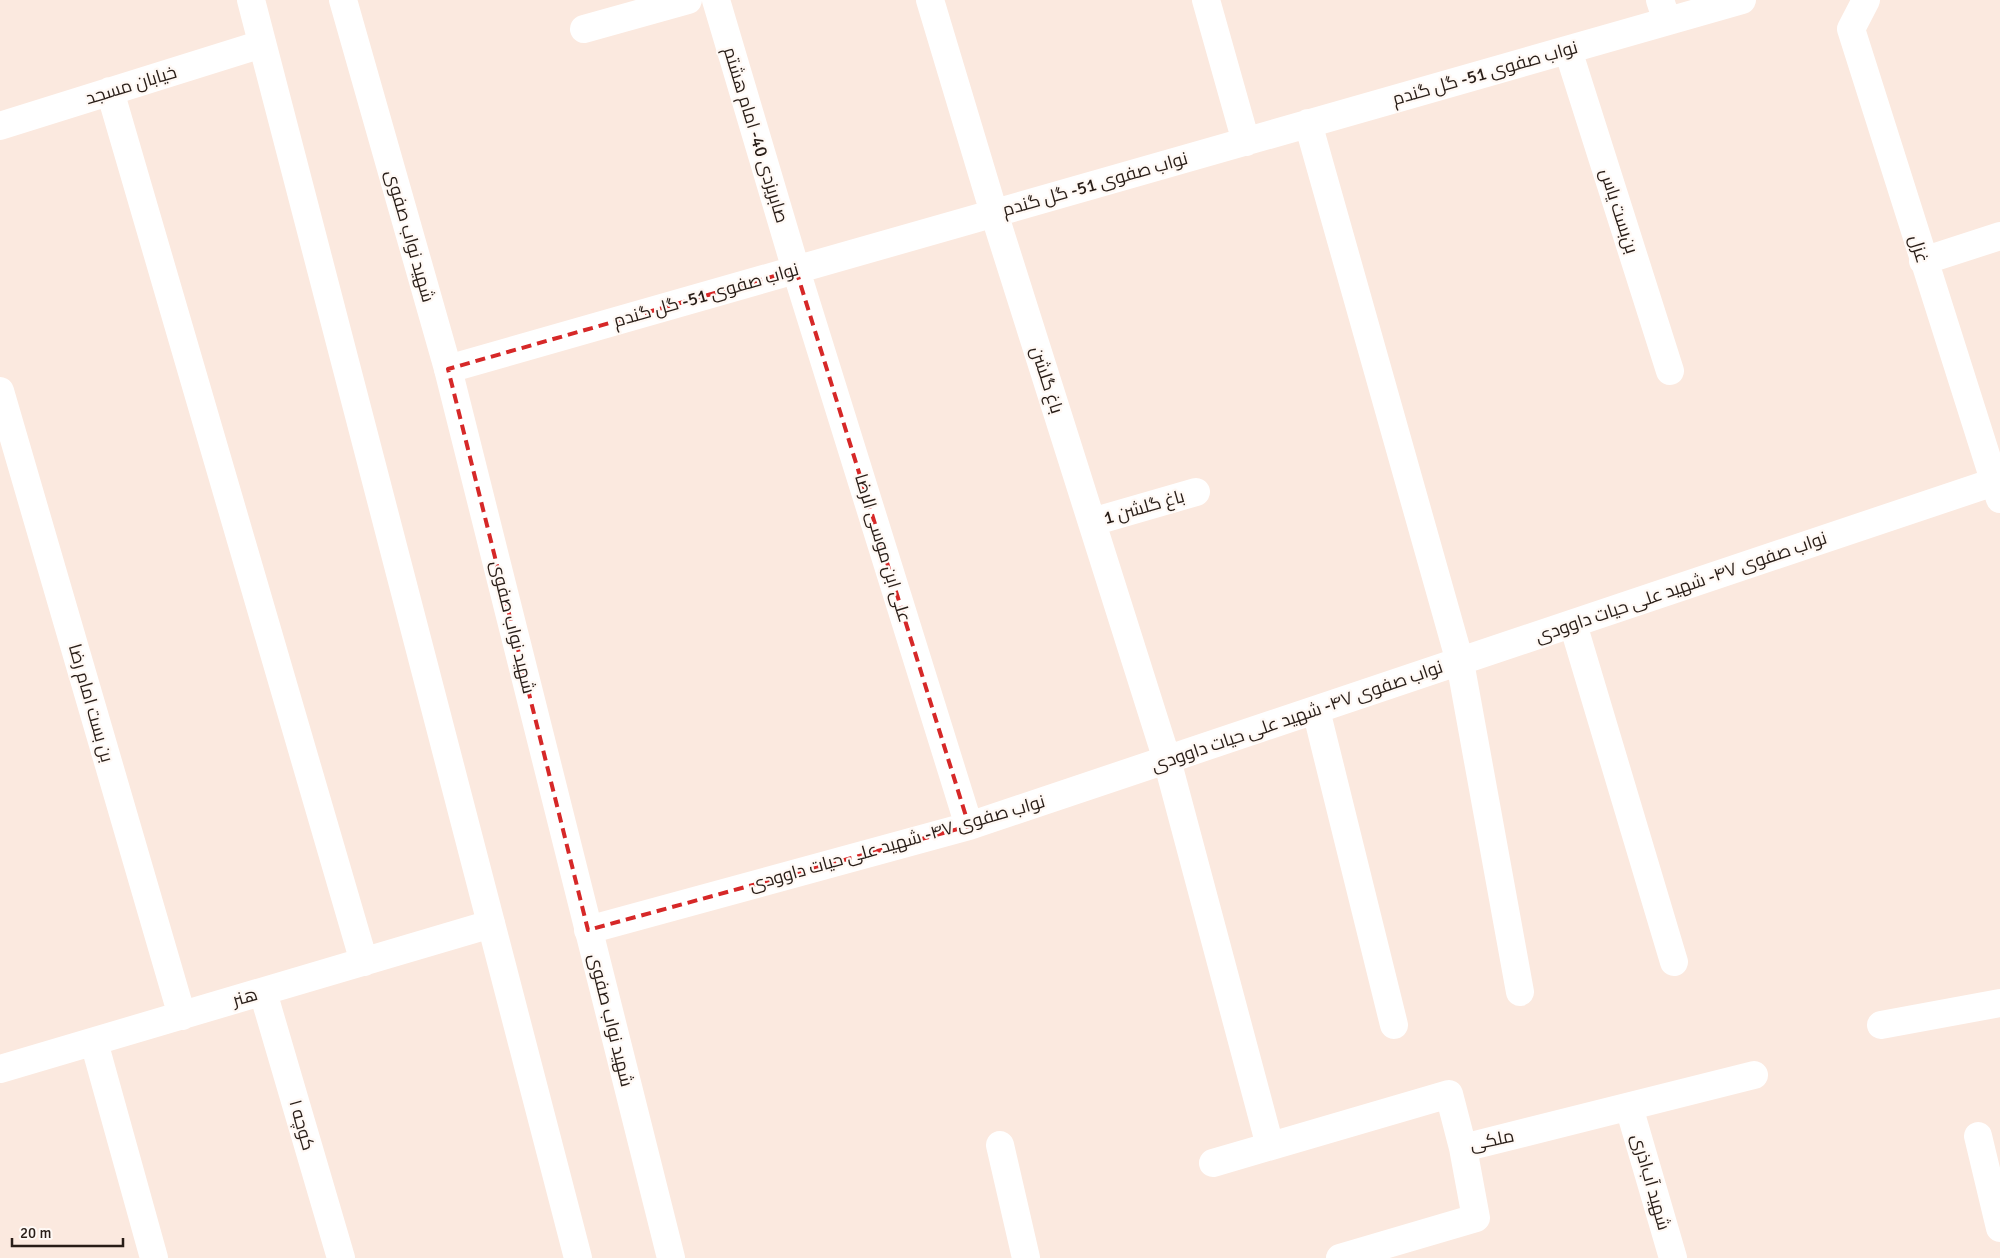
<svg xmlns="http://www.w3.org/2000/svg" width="2000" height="1258" viewBox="0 0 2000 1258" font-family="Signika,Cairo,sans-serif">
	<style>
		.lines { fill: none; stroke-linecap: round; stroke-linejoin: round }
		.street { stroke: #fff; stroke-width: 28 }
		.secondary { stroke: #fff; stroke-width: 28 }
		.marked { fill: none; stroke: #d62828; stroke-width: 4; stroke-dasharray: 10 6; stroke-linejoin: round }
		.labels { text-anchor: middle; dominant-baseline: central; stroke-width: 4.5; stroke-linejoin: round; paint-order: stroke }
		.street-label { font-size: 18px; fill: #281d17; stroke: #fff9f5 }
	</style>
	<rect width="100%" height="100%" fill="#fbe9df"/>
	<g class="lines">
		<path class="street" d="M 716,0 L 796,270 L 969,826
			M 930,0 L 994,213 L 1167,760 L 1270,1146
			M 1206,0 L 1246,142
			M 1660,0 L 1667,21
			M 1866,0 L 1851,29 L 2000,499
			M 584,29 L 688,0
			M 1568,50 L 1670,371
			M 110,91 L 364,962
			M 1308,123 L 1460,662 L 1520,992
			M 0,126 L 262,44
			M 1923,261 L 2000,236
			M 448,369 L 1742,0
			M 0,391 L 182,1016
			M 1092,522 L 1196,492
			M 1573,624 L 1674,962
			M 1316,710 L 1394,1025
			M 588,930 L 969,826 L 2000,480
			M 263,992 L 341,1258
			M 1881,1025 L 2000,1003
			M 94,1042 L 154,1258
			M 0,1069 L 491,924
			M 1629,1107 L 1673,1258
			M 1978,1136 L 2000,1228
			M 1000,1145 L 1026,1258
			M 1213,1163 L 1449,1094 L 1463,1148 L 1754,1075
			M 1340,1258 L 1476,1218 L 1463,1148"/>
		<path class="secondary" d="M 251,0 L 578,1258
			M 343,0 L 448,369 L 671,1258"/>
	</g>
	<path class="marked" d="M 796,270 L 969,826 L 588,930 L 448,369 Z"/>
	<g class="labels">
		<g class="street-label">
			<text transform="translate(1485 73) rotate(-16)">نواب صفوی 51- گل گندم</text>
			<text transform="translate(131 85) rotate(-17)">خیابان مسجد</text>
			<text transform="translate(756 135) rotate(73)">صابریزدی 40- امام هشتم</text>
			<text transform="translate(1095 184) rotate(-16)">نواب صفوی 51- گل گندم</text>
			<text transform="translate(1619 211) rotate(72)">بن‌بست یاس</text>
			<text transform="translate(410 236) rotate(74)">شهید نواب صفوی</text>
			<text transform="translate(1919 249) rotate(73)">غزل</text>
			<text transform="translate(706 295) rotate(-16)">نواب صفوی 51- گل گندم</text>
			<text transform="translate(1047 380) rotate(72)">باغ گلشن</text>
			<text transform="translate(1144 507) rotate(-16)">باغ گلشن 1</text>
			<text transform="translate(883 548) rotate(73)">علی ابن موسی الرضا</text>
			<text transform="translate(1681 587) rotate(-19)">نواب صفوی ۴۷- شهید علی حیات داوودی</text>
			<text transform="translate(513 627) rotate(76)">شهید نواب صفوی</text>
			<text transform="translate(91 703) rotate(74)">بن بست امام رضا</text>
			<text transform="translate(1297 716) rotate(-19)">نواب صفوی ۴۷- شهید علی حیات داوودی</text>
			<text transform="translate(897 843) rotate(-16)">نواب صفوی ۴۷- شهید علی حیات داوودی</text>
			<text transform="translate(245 997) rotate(-16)">هنر</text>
			<text transform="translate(611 1020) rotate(76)">شهید نواب صفوی</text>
			<text transform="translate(302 1125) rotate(74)">کوچه ۱</text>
			<text transform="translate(1492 1140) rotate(-12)">ملکی</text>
			<text transform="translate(1651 1182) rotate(74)">شهید‌ آب‌اذری</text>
		</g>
	</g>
	<path d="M12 1238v8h111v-8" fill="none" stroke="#281d17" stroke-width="2.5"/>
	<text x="20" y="1238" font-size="15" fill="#281d17" stroke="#fff9f5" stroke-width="4" paint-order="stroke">20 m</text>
</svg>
